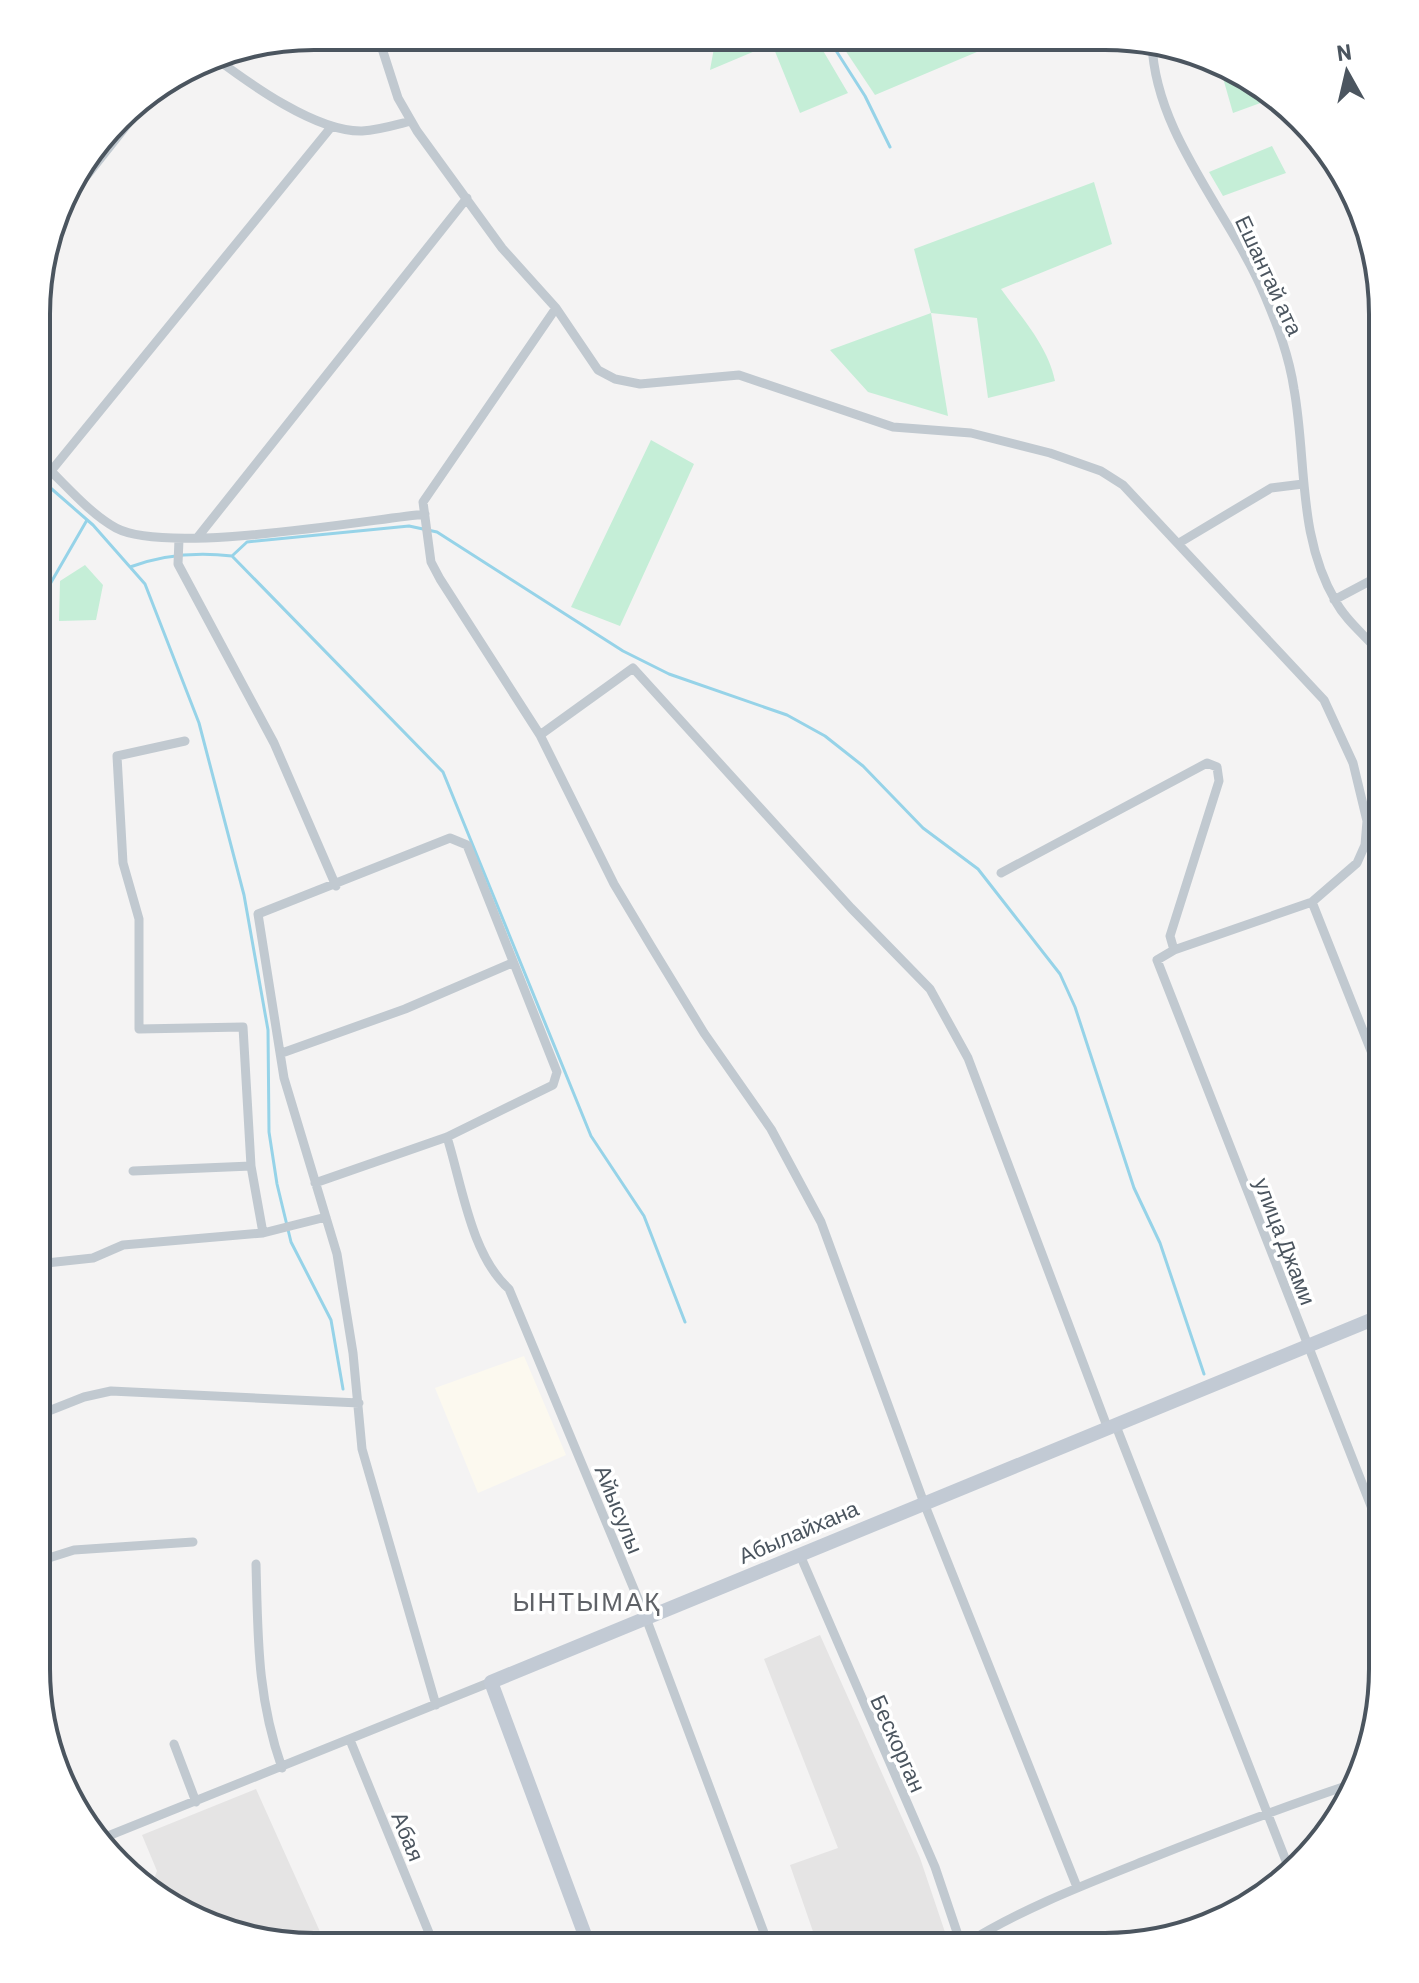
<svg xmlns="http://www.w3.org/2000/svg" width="1419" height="1983" viewBox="0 0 1419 1983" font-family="Barlow,sans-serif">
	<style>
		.commercial { fill: #fcf9ef }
		.education { fill: #e5e4e4 }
		.green { fill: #c5eed7 }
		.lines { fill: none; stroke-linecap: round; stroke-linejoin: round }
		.stream { stroke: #96d3e8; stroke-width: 3 }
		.street { stroke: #c1c9d0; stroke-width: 9 }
		.secondary { stroke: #c2cad4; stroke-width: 14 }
		.labels { text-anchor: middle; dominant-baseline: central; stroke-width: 7; stroke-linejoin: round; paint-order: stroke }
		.street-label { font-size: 22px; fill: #4b555f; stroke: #fff }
		.quarter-label { font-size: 26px; letter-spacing: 2px; fill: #5f6267; stroke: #fff }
		.rim { fill: none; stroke: #4b555f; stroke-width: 4 }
	</style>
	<rect width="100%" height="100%" fill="#f4f3f3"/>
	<path class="commercial" d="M 524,1356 L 566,1455 L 478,1493 L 435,1388 Z"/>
	<path class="education" d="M 820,1635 L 920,1858 L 950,1947 L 818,1946 L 790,1865 L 838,1848 L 764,1659 Z
		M 256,1789 L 326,1945 L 278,1945 L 149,1892 L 157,1871 L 142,1835 Z"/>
	<path class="green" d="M 716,37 L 815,37 L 848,93 L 800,113 L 772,44 L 710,70 Z
		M 837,38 L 1010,38 L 875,95 Z
		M 1221,71 L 1274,93 L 1277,97 L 1233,113 Z
		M 1272,146 L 1286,173 L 1223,196 L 1209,172 Z
		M 1094,182 L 1112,244 L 1001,289 C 1021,317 1048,346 1055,381 L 988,398 L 977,318 L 931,313 L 948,416 L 868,392 L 830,350 L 931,313 L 914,249 Z
		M 651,440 L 694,464 L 620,626 L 571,607 Z
		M 85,565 L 103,585 L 96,620 L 59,621 L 60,581 Z"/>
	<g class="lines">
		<path class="stream" d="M 828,38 L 865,96 L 890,147
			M 38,477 L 93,525 L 145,584 L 199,723 L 244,895 L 268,1030 L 269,1132 L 277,1184 L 291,1242 L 331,1320 L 343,1389
			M 232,556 L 247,542 L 409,526 L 437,532 L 623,651 L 669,674 L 787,715 L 825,736 L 863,766 L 923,828 L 978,869 L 1060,974 L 1075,1007 L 1134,1188 L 1160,1243 L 1204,1374
			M 130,567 C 162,555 198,552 232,556 L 443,772 L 591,1136 L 644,1216 L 685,1322
			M 38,605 L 87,520"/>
		<path class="street" d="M 378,36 L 398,98 L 417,131 L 502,248 L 556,308 L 598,370 L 615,379 L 640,384 L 739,375 L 893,427 L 971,433 L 1050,453 L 1101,471 L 1123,485 L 1324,700 L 1353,763 L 1367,821 L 1365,845 L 1357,863 L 1312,902 L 1174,950 L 1157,960 L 1382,1534
			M 1152,43 C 1155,135 1231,214 1265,296 C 1278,327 1289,356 1294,389 C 1307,461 1297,536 1336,602 C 1348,624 1368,637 1383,657
			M 214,57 C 250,84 316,132 362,131 C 379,130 395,125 411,121
			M 62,207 L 153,92
			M 556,308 L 423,502 L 431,562 L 440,579 L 540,735 L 614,884 L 651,946 L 704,1033 L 771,1129 L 821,1222 L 924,1503 L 1077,1887
			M 38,459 C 63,481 87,512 116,528 C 167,555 359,521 425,514
			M 51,471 L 332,126
			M 197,538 L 467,198
			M 179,539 L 178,564 L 274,743 L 336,886
			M 1179,543 L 1271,488 L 1303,484
			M 1334,600 L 1383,574
			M 540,735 L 633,668 L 851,908 L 930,989 L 968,1058 L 1108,1429
			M 185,741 L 117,756 L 123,863 L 139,919 L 139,1029 L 243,1027 L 251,1166 L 263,1233 L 326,1217
			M 1001,873 L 1207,763 L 1217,767 L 1219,781 L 1170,936 L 1174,950
			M 1312,902 L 1383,1081
			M 282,1053 L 405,1009 L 512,963
			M 447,1137 C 462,1185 471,1255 509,1289 L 646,1618 L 769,1946
			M 133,1171 L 251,1166
			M 315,1183 L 447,1137 L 553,1085 L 557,1072 L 467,845 L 450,838 L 258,914 L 284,1078 L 337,1254 L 353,1353 L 362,1449 L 436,1705
			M 37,1264 L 93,1258 L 123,1245 L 263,1233
			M 36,1416 L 84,1397 L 111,1391 L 359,1403
			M 1116,1426 L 1288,1866
			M 800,1555 L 935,1867 L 962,1947
			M 36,1562 L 74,1550 L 193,1542
			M 256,1564 C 258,1638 257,1697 282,1768
			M 350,1740 L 434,1945
			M 174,1744 L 196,1802
			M 103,1838 L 491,1682
			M 962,1946 C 1019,1910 1081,1886 1144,1861 C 1212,1834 1280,1808 1349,1785"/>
		<path class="secondary" d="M 589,1946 L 491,1682 L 1383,1315"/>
	</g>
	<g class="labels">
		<g class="street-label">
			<text transform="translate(1270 275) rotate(65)">Ешантай ата</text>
			<text transform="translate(1286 1241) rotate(69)">улица Джами</text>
			<text transform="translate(620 1509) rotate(68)">Айысулы</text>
			<text transform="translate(798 1531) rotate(-23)">Абылайхана</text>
			<text transform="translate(899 1743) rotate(66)">Бескорган</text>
			<text transform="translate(409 1836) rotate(68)">Абая</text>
		</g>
		<g class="quarter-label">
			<text x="587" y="1600">ЫНТЫМАҚ</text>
		</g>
	</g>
	<path d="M0 0H1419V1983H0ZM314 50H1105A264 264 0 0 1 1369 314V1669A264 264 0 0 1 1105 1933H314A264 264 0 0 1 50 1669V314A264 264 0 0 1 314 50Z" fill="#fff" fill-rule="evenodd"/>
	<path class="rim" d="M314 50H1105A264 264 0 0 1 1369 314V1669A264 264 0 0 1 1105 1933H314A264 264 0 0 1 50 1669V314A264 264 0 0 1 314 50Z"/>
	<g transform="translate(1347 72) rotate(352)" stroke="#ffffff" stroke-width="6" paint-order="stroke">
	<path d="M0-6L14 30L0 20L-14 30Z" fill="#4b555f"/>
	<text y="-12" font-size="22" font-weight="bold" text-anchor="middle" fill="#4b555f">N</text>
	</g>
</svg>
